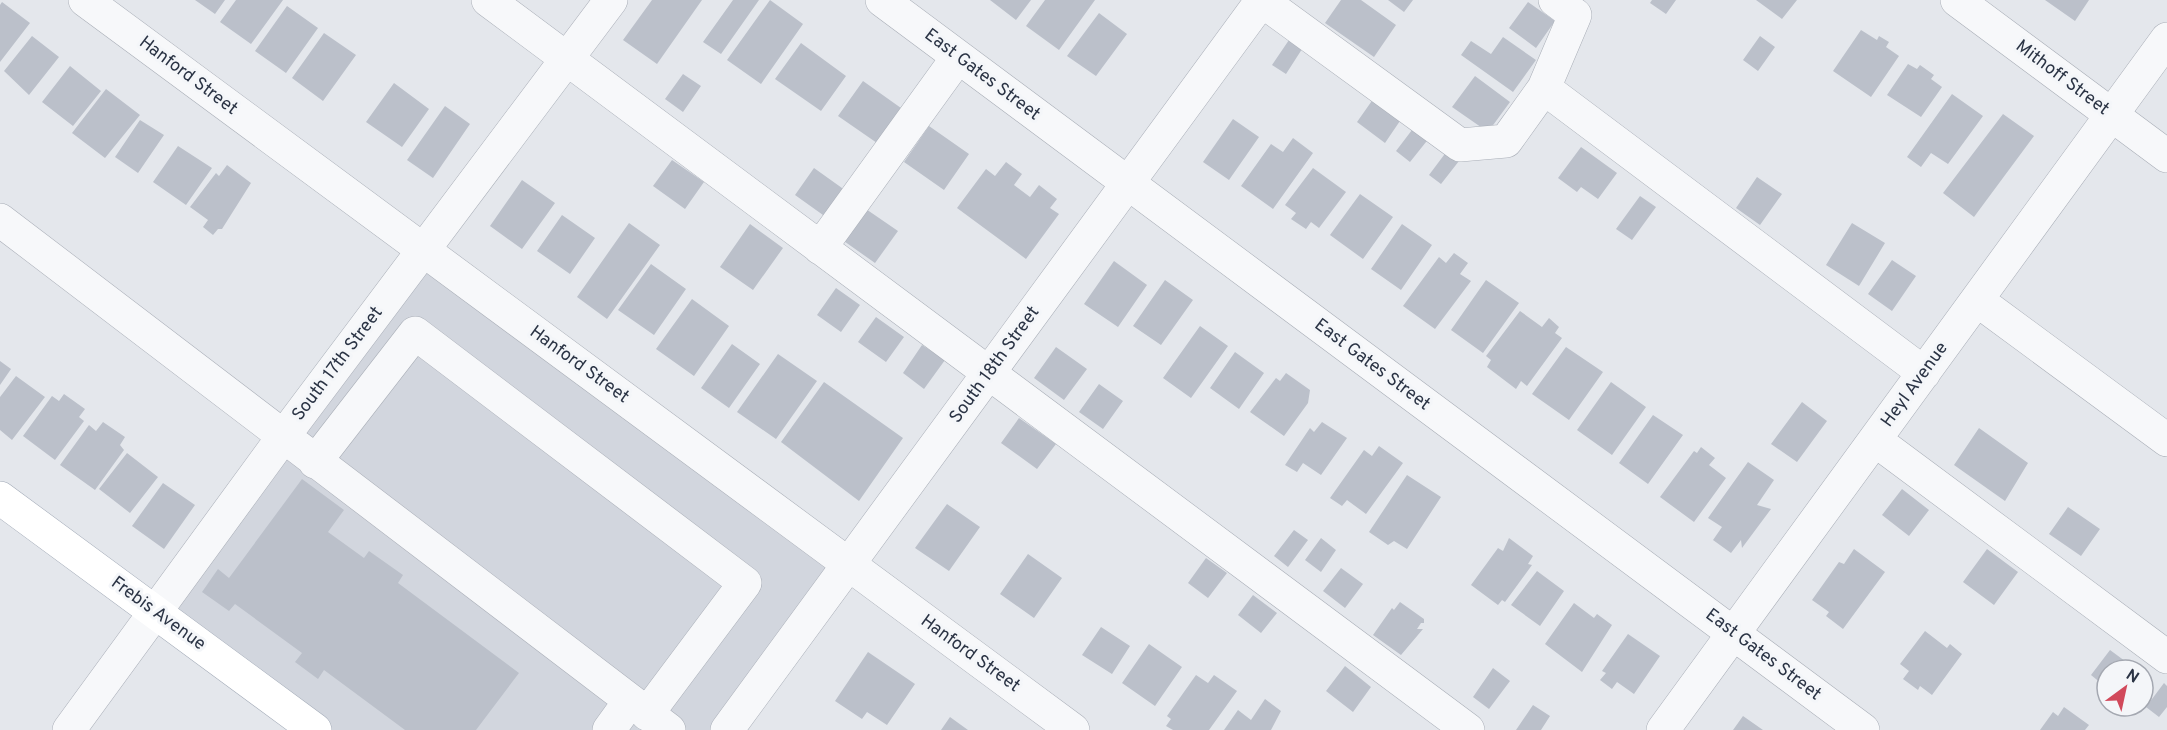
<svg xmlns="http://www.w3.org/2000/svg" width="2167" height="730" viewBox="0 0 2167 730" font-family="Overpass,sans-serif">
	<style>
		.built { fill: #d2d6de }
		.building { fill: #bbc0ca }
		.lines { fill: none; stroke-linecap: round; stroke-linejoin: round }
		.minor-casing { stroke: #a9aeb7; stroke-width: 34 }
		.major-casing { stroke: #a3abb8; stroke-width: 34 }
		.minor { stroke: #f7f8fa; stroke-width: 33 }
		.major { stroke: #fff; stroke-width: 33 }
		.labels { text-anchor: middle; dominant-baseline: central; stroke-width: 6; stroke-linejoin: round; paint-order: stroke }
		.street-label { font-size: 18px; fill: #2b3445; stroke: #f4f6f9 }
	</style>
	<rect width="100%" height="100%" fill="#e4e7ec"/>
	<path class="built" d="M 427,245 L 856,565 L 732,730 L 315,730 L 154,609 Z"/>
	<path class="building" d="M 195,0 L 225,0 L 215,14 Z
		M 236,0 L 283,0 L 251,44 L 220,22 Z
		M 652,0 L 702,0 L 657,64 L 623,40 Z
		M 733,0 L 759,0 L 721,54 L 703,42 Z
		M 770,0 L 803,24 L 761,84 L 727,60 Z
		M 990,0 L 1031,0 L 1016,20 Z
		M 1045,0 L 1095,0 L 1059,50 L 1026,26 Z
		M 1341,0 L 1361,0 L 1396,25 L 1374,57 L 1325,23 Z
		M 1388,0 L 1413,0 L 1404,12 Z
		M 1652,0 L 1676,0 L 1666,14 L 1650,3 Z
		M 1756,0 L 1797,0 L 1782,19 Z
		M 2045,0 L 2089,0 L 2075,21 Z
		M 2,2 L 30,23 L 0,62 L 0,5 Z
		M 1528,2 L 1555,21 L 1536,48 L 1509,28 Z
		M 287,6 L 318,28 L 286,73 L 255,51 Z
		M 1099,13 L 1127,34 L 1096,76 L 1067,56 Z
		M 1861,30 L 1877,40 L 1879,36 L 1889,42 L 1886,47 L 1899,56 L 1871,97 L 1833,71 Z
		M 324,33 L 356,55 L 323,101 L 292,78 Z
		M 32,36 L 59,57 L 29,95 L 4,71 Z
		M 1760,36 L 1775,47 L 1758,71 L 1743,60 Z
		M 1291,37 L 1304,46 L 1286,74 L 1272,65 Z
		M 1503,37 L 1536,60 L 1513,92 L 1461,55 L 1471,41 L 1491,54 Z
		M 801,43 L 846,76 L 821,111 L 775,79 Z
		M 1908,64 L 1917,69 L 1920,65 L 1934,75 L 1931,79 L 1942,87 L 1921,117 L 1887,95 Z
		M 70,66 L 101,91 L 73,126 L 42,102 Z
		M 683,74 L 701,86 L 683,112 L 665,99 Z
		M 1475,76 L 1510,102 L 1488,132 L 1452,107 Z
		M 863,81 L 901,108 L 877,143 L 838,116 Z
		M 394,83 L 429,109 L 402,147 L 366,122 Z
		M 106,89 L 140,115 L 105,158 L 72,133 Z
		M 1952,94 L 1983,116 L 1948,164 L 1931,153 L 1921,167 L 1907,157 Z
		M 1376,95 L 1404,115 L 1385,143 L 1357,122 Z
		M 445,106 L 470,124 L 433,178 L 407,160 Z
		M 2003,114 L 2034,136 L 1974,217 L 1943,193 Z
		M 1233,119 L 1259,137 L 1229,180 L 1203,162 Z
		M 140,120 L 164,135 L 138,173 L 115,157 Z
		M 929,126 L 969,154 L 944,190 L 904,162 Z
		M 1415,126 L 1430,137 L 1410,162 L 1396,151 Z
		M 1293,138 L 1313,153 L 1273,209 L 1241,186 L 1271,144 L 1283,152 Z
		M 178,146 L 212,168 L 186,205 L 153,182 Z
		M 1581,147 L 1617,173 L 1598,199 L 1581,187 L 1577,192 L 1558,178 Z
		M 1447,151 L 1459,161 L 1441,184 L 1429,175 Z
		M 672,160 L 704,182 L 685,209 L 653,186 Z
		M 1006,162 L 1022,174 L 1014,185 L 1030,197 L 1039,185 L 1057,199 L 1050,208 L 1059,214 L 1026,259 L 957,208 L 986,169 L 995,176 Z
		M 227,165 L 251,183 L 222,229 L 218,229 L 213,235 L 203,227 L 208,220 L 190,207 L 216,173 L 219,176 Z
		M 814,168 L 849,193 L 830,220 L 795,195 Z
		M 1313,168 L 1346,192 L 1319,228 L 1311,222 L 1306,229 L 1291,219 L 1296,213 L 1285,205 Z
		M 1757,177 L 1782,194 L 1760,225 L 1736,208 Z
		M 522,180 L 555,203 L 522,249 L 490,226 Z
		M 1360,194 L 1393,217 L 1363,259 L 1330,235 Z
		M 1640,196 L 1656,207 L 1632,240 L 1616,229 Z
		M 863,207 L 898,231 L 875,263 L 841,239 Z
		M 562,215 L 595,238 L 570,274 L 537,251 Z
		M 629,223 L 660,245 L 607,319 L 577,297 Z
		M 1852,223 L 1885,243 L 1859,286 L 1826,265 Z
		M 750,224 L 783,248 L 753,290 L 720,267 Z
		M 1402,224 L 1432,245 L 1401,290 L 1371,269 Z
		M 1454,253 L 1468,263 L 1460,274 L 1471,281 L 1435,329 L 1403,306 L 1439,257 L 1446,263 Z
		M 1892,260 L 1916,276 L 1892,311 L 1868,294 Z
		M 1114,261 L 1147,285 L 1118,327 L 1084,304 Z
		M 651,264 L 686,289 L 654,335 L 618,310 Z
		M 1165,280 L 1193,300 L 1161,345 L 1133,326 Z
		M 1486,280 L 1519,303 L 1483,353 L 1451,330 Z
		M 836,288 L 860,305 L 841,332 L 817,315 Z
		M 692,299 L 729,326 L 694,376 L 656,349 Z
		M 1520,311 L 1542,327 L 1549,318 L 1559,327 L 1555,333 L 1562,338 L 1527,386 L 1521,381 L 1516,389 L 1487,367 L 1491,360 L 1486,356 Z
		M 876,317 L 904,337 L 886,362 L 858,342 Z
		M 1200,326 L 1228,346 L 1191,398 L 1163,378 Z
		M 732,344 L 760,364 L 729,408 L 701,388 Z
		M 922,345 L 945,360 L 924,389 L 903,373 Z
		M 1056,347 L 1087,369 L 1064,400 L 1034,378 Z
		M 1566,347 L 1603,372 L 1569,420 L 1532,394 Z
		M 1235,352 L 1264,373 L 1239,409 L 1210,388 Z
		M 778,354 L 817,381 L 776,439 L 737,412 Z
		M 0,361 L 11,369 L 0,385 Z
		M 1286,373 L 1310,390 L 1308,403 L 1284,436 L 1250,412 L 1276,378 L 1280,381 Z
		M 16,376 L 45,397 L 12,440 L 0,430 L 0,397 Z
		M 824,382 L 903,438 L 859,501 L 781,442 Z
		M 1611,382 L 1646,407 L 1612,455 L 1577,430 Z
		M 1099,384 L 1123,401 L 1103,429 L 1079,412 Z
		M 64,394 L 85,409 L 79,417 L 84,421 L 55,460 L 23,436 L 52,396 L 59,401 Z
		M 1802,402 L 1827,421 L 1797,462 L 1771,444 Z
		M 1653,415 L 1683,435 L 1648,484 L 1619,463 Z
		M 1019,418 L 1056,444 L 1037,469 L 1001,443 Z
		M 103,422 L 125,437 L 120,445 L 124,450 L 95,490 L 60,465 L 89,425 L 96,431 Z
		M 1322,422 L 1347,438 L 1321,475 L 1303,463 L 1297,472 L 1285,465 L 1310,428 L 1314,432 Z
		M 1979,428 L 2028,463 L 2005,501 L 1954,465 Z
		M 1379,446 L 1403,463 L 1366,514 L 1347,500 L 1342,506 L 1330,498 L 1364,450 L 1372,456 Z
		M 1701,447 L 1715,458 L 1709,465 L 1726,478 L 1694,522 L 1660,497 L 1694,451 L 1697,453 Z
		M 127,453 L 158,477 L 130,513 L 99,489 Z
		M 1748,462 L 1774,480 L 1757,505 L 1771,509 L 1742,548 L 1741,540 L 1731,553 L 1713,540 L 1722,527 L 1708,518 Z
		M 1407,475 L 1441,497 L 1407,549 L 1394,541 L 1388,545 L 1369,532 Z
		M 302,479 L 344,510 L 328,532 L 364,558 L 369,551 L 403,575 L 398,583 L 519,673 L 476,730 L 405,730 L 324,670 L 318,679 L 295,662 L 302,653 L 235,604 L 229,611 L 202,592 L 218,569 L 229,578 Z
		M 163,483 L 195,505 L 164,549 L 132,526 Z
		M 1902,489 L 1929,510 L 1909,536 L 1882,515 Z
		M 947,504 L 980,527 L 949,571 L 915,548 Z
		M 2068,507 L 2100,529 L 2081,556 L 2049,534 Z
		M 1294,530 L 1308,540 L 1288,567 L 1274,556 Z
		M 1321,538 L 1336,550 L 1321,572 L 1305,560 Z
		M 1509,538 L 1533,556 L 1528,564 L 1532,565 L 1505,602 L 1502,600 L 1498,605 L 1471,585 L 1498,548 L 1503,551 Z
		M 1854,549 L 1885,572 L 1843,629 L 1826,616 L 1829,612 L 1812,600 L 1839,562 L 1844,564 Z
		M 1987,549 L 2018,572 L 1994,605 L 1963,582 Z
		M 1028,554 L 1062,578 L 1034,618 L 1000,594 Z
		M 1206,558 L 1227,573 L 1208,598 L 1188,583 Z
		M 1341,568 L 1363,584 L 1345,608 L 1323,591 Z
		M 1537,571 L 1564,591 L 1540,626 L 1511,605 Z
		M 1253,595 L 1277,613 L 1261,633 L 1238,615 Z
		M 1400,602 L 1424,619 L 1424,623 L 1421,623 L 1417,629 L 1423,629 L 1401,655 L 1373,635 L 1392,608 L 1394,610 Z
		M 1574,603 L 1594,618 L 1597,614 L 1612,625 L 1582,672 L 1545,644 Z
		M 1101,627 L 1130,646 L 1112,674 L 1082,655 Z
		M 1925,631 L 1947,648 L 1950,644 L 1962,654 L 1932,695 L 1920,686 L 1918,690 L 1903,679 L 1909,671 L 1900,664 Z
		M 1628,634 L 1660,656 L 1634,694 L 1617,682 L 1612,689 L 1600,680 L 1606,673 L 1602,671 Z
		M 1149,644 L 1182,667 L 1155,706 L 1122,683 Z
		M 2110,650 L 2129,664 L 2125,670 L 2107,670 L 2107,688 L 2091,675 Z
		M 868,652 L 915,684 L 887,725 L 867,712 L 862,719 L 835,701 Z
		M 1345,666 L 1371,687 L 1353,712 L 1326,691 Z
		M 1493,668 L 1510,681 L 1489,709 L 1473,697 Z
		M 1196,675 L 1208,683 L 1214,675 L 1237,691 L 1209,730 L 1173,730 L 1166,726 L 1171,719 L 1167,716 Z
		M 2164,683 L 2167,686 L 2167,707 L 2159,717 L 2146,707 Z
		M 1265,699 L 1281,711 L 1271,730 L 1224,730 L 1238,710 L 1251,720 Z
		M 1533,705 L 1550,716 L 1541,730 L 1516,730 Z
		M 2064,707 L 2089,725 L 2085,730 L 2040,730 L 2053,712 L 2058,716 Z
		M 1743,716 L 1763,730 L 1733,730 Z
		M 950,717 L 968,730 L 941,730 Z"/>
	<g class="lines">
		<defs>
			<path id="minor" d="M 85,0 L 1073,730
				M 488,0 L 1468,730
				M 882,0 L 1863,730
				M 1261,0 L 1460,145 L 1506,141 L 1544,88 L 1924,373
				M 1957,0 L 2167,156
				M 1544,88 L 1575,15 L 1555,0
				M 0,220 L 669,730
				M 820,248 L 958,57
				M 1977,300 L 2167,440
				M 1875,440 L 2167,657
				M 315,462 L 415,333 L 745,583 L 647,714
				M 69,730 L 283,437 L 611,0
				M 609,730 L 630,701
				M 727,730 L 1262,0
				M 1663,730 L 2167,39"/>
			<path id="major" d="M 0,498 L 315,730"/>
		</defs>
		<use href="#minor" class="minor-casing"/>
		<use href="#major" class="major-casing"/>
		<use href="#minor" class="minor"/>
		<use href="#major" class="major"/>
	</g>
	<g class="labels">
		<g class="street-label">
			<text transform="translate(982 75) rotate(37)">East Gates Street</text>
			<text transform="translate(188 76) rotate(37)">Hanford Street</text>
			<text transform="translate(2062 78) rotate(37)">Mithoff Street</text>
			<text transform="translate(338 364) rotate(-53)">South 17th Street</text>
			<text transform="translate(579 365) rotate(36)">Hanford Street</text>
			<text transform="translate(995 365) rotate(-54)">South 18th Street</text>
			<text transform="translate(1372 365) rotate(37)">East Gates Street</text>
			<text transform="translate(1915 385) rotate(-54)">Heyl Avenue</text>
			<text transform="translate(158 614) rotate(36)">Frebis Avenue</text>
			<text transform="translate(970 654) rotate(36)">Hanford Street</text>
			<text transform="translate(1763 655) rotate(37)">East Gates Street</text>
		</g>
	</g>
	<g transform="translate(2125 688) rotate(33)"><circle r="28" fill="#f4f6f9" stroke="#a4a8b1" stroke-width="1.5"/>
	<path d="M0-4.5L10 22L0 15L-10 22Z" fill="#d1495b"/>
	<text y="-9" font-size="16" font-weight="bold" text-anchor="middle" fill="#2b3445">N</text>
	</g>
</svg>
